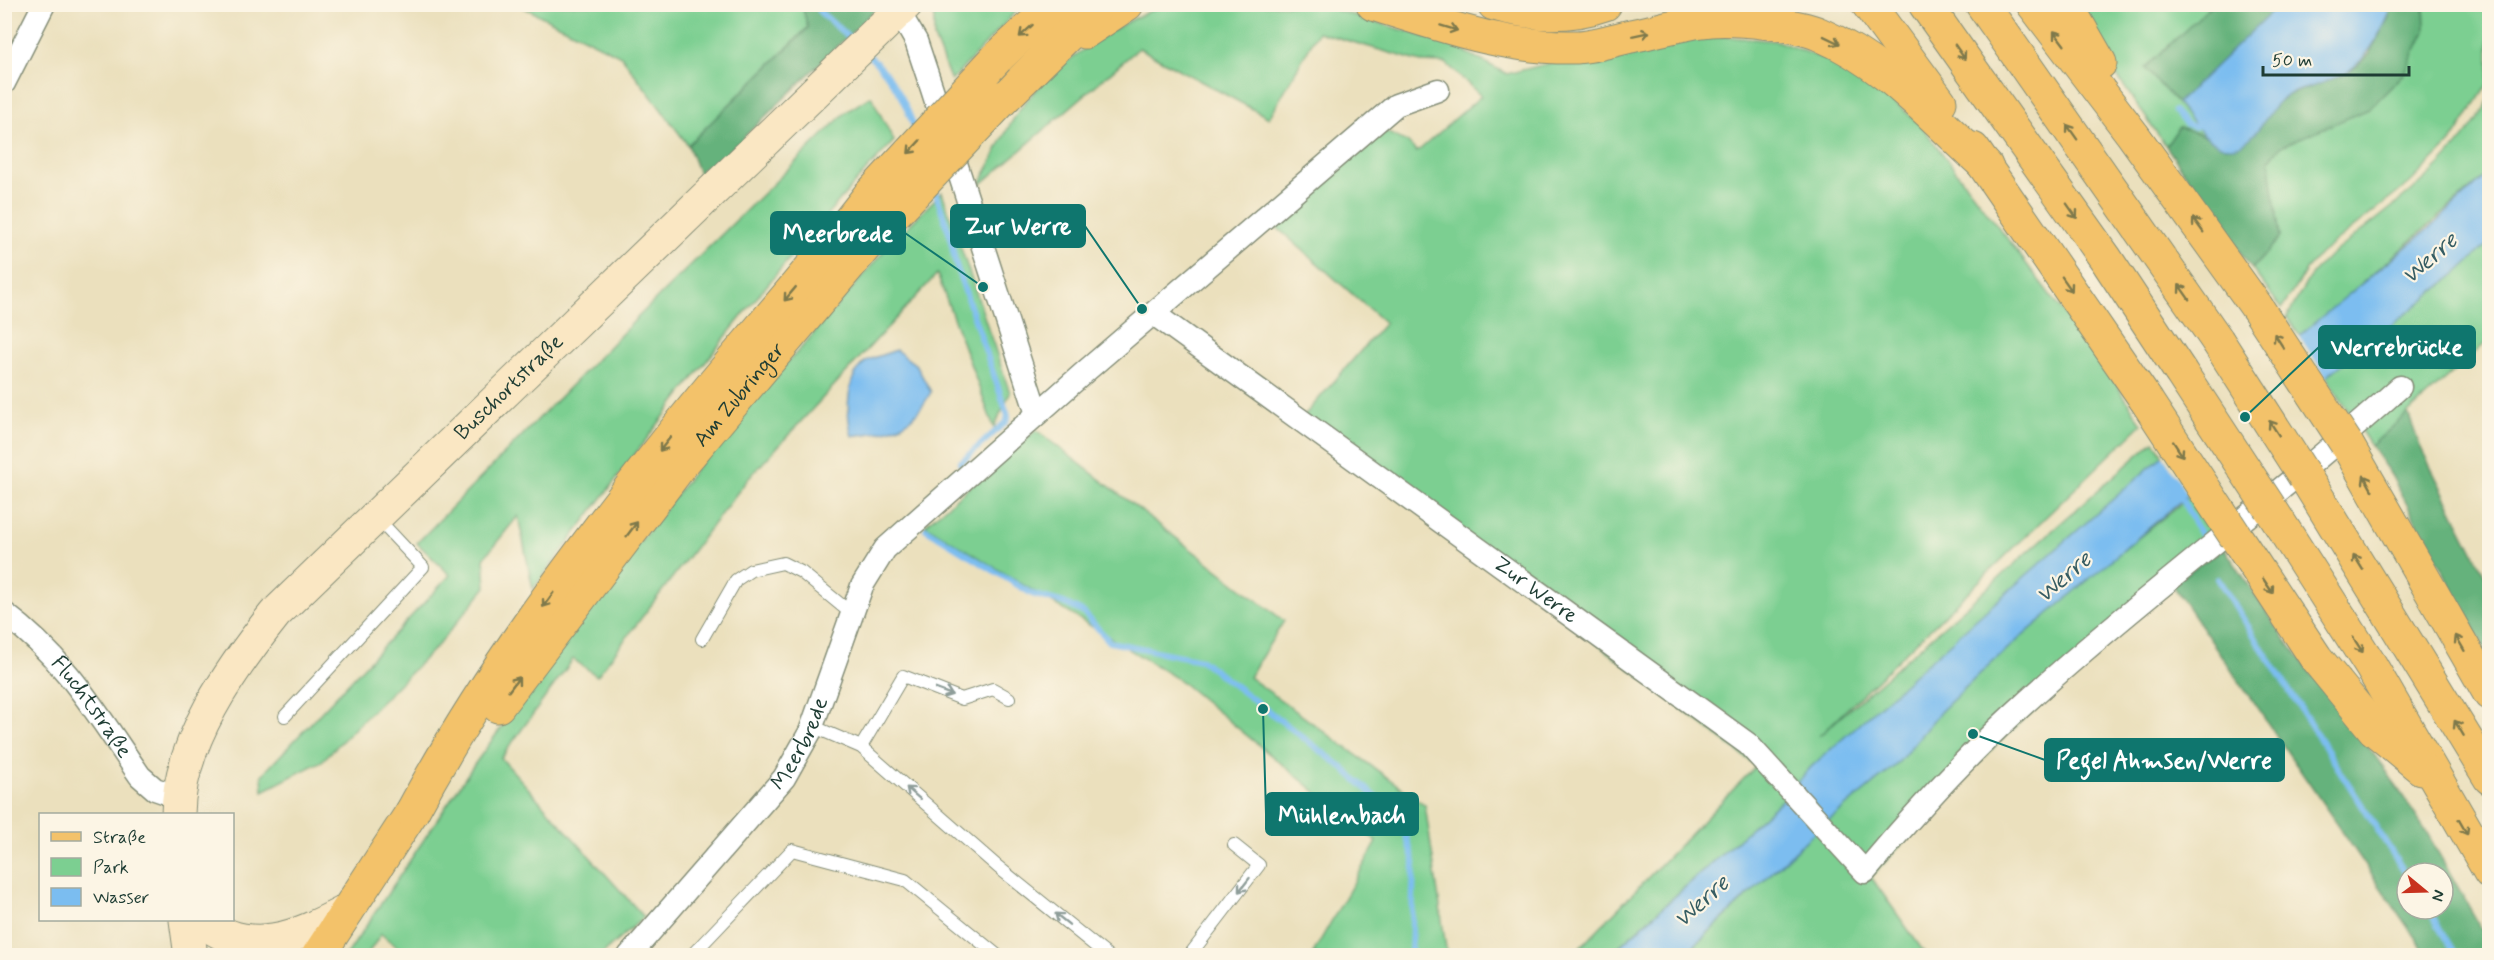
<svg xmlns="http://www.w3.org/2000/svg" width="2494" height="960" viewBox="0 0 2494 960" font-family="Mynerve,sans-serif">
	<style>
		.green { fill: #7ccf91; stroke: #4e8662; stroke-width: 1.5 }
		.forest { fill: #65b27b; stroke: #427858; stroke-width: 1.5; fill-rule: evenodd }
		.water { fill: #7bbdf0; stroke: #4d7d92; stroke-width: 1.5 }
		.pier { fill: #ebe0bd }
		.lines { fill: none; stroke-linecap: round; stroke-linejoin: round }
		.stream { stroke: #7bbdf0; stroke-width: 6 }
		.lane-casing { stroke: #858e78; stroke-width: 14 }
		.street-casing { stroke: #858e78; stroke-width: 25 }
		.secondary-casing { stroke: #858e78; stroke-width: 35 }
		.primary-casing { stroke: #858e78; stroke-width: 35 }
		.highway-casing { stroke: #858e78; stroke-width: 35 }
		.lane { stroke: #fff; stroke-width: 12 }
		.street { stroke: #fff; stroke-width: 22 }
		.secondary { stroke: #fae7c3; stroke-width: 33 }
		.primary { stroke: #f3c26a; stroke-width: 33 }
		.highway { stroke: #f3c26a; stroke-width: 33 }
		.highway-bridge-casing { stroke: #858e78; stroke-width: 35; stroke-linecap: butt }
		.highway-bridge { stroke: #f3c26a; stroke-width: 33 }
		.oneway { stroke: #7e794c }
		.oneway2 { stroke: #8f9e9a }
		.labels { text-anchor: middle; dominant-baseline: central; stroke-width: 4.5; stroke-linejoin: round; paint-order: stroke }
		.street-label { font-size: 22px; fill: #1f3d34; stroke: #fcf5e5 }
		.water-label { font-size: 24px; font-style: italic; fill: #365d63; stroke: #fcf5e5 }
		.leader { fill: none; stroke: #0f766e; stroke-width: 2 }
		.callout-dot { fill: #0f766e; stroke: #fcf5e5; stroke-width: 2 }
		.callout { fill: #0f766e; stroke: #0f766e; stroke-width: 2 }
		.callout-label { font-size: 24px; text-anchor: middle; font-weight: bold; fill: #fff }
	</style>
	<rect width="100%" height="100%" fill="#fcf5e5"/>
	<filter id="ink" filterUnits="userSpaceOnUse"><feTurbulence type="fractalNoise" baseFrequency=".0167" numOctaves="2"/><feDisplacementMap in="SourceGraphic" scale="12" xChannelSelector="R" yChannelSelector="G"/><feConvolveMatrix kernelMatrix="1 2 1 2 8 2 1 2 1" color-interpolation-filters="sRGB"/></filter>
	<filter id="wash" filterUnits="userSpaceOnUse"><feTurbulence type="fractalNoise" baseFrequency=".008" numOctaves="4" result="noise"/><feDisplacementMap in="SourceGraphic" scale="24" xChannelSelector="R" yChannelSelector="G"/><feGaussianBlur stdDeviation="1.35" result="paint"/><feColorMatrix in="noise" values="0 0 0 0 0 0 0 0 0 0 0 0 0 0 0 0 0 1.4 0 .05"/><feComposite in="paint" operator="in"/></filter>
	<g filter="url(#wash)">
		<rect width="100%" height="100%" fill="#ebe0bd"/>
		<path class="green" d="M 945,4 L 1022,4 L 1022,5 L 951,81 L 934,38 L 934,14 Z
			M 519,5 L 802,5 L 808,27 L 688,145 L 621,56 Z
			M 1165,5 L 1320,5 L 1452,45 L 1507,74 L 1566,59 L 1706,35 L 1777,41 L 1859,72 L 1920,124 L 2108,371 L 2142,424 L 1819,736 L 2154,441 L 2163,456 L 1811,767 L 1783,799 L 1609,955 L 1573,955 L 1756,766 L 1303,417 L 1385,323 L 1272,223 L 1382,130 L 1407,142 L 1417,152 L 1481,96 L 1446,63 L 1421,62 L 1318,32 L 1269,118 L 1139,48 L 979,186 C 993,161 1006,126 1023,105 C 1055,64 1118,22 1165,5 Z
			M 2082,5 L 2212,5 L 2145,68 L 2206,136 L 2179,127 L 2166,146 L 2119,79 Z
			M 2424,5 L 2489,5 L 2489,82 L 2452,141 L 2410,183 L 2320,254 L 2306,270 L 2282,309 L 2252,269 L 2280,237 L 2269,160 L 2281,146 L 2369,108 L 2404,74 L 2425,31 Z
			M 871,96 L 894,141 C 761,280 649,437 533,589 L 518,516 L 484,558 L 486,587 L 439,644 L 322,761 L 263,791 L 262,775 L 450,575 L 417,543 L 641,314 L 846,112 Z
			M 2489,100 L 2489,173 L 2300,337 L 2287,317 L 2309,278 L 2323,261 C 2383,213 2452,169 2489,100 Z
			M 942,192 L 1010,393 L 994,428 L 937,274 L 747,480 L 597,676 L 573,659 L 501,758 L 644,917 L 601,955 L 407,955 L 381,934 L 367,955 L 346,956 L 471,769 L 582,617 L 735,418 L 802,347 L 885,250 Z
			M 2489,243 L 2489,340 L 2371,446 L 2326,377 L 2457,273 Z
			M 1036,430 L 1284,621 L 1249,677 L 1425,805 L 1447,955 L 1312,955 L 1377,842 L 1178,679 L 925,525 Z
			M 2190,496 L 2224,548 L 2172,584 L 1995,746 L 1871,877 L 1926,955 L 1684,956 L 1817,830 L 1897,764 L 1939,713 L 1992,662 L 2099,570 Z"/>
		<path class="forest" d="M 802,5 L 880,5 L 701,179 L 688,145 L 808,28 Z
			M 2212,5 L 2279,5 L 2177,103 L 2145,68 Z
			M 2389,5 L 2424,5 L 2425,31 L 2404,74 L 2369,109 L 2281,146 L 2269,160 L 2280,237 L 2252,269 L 2166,146 L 2179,127 L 2206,136 L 2226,147 L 2288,95 L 2340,76 L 2357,66 L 2369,54 L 2389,17 Z
			M 2408,413 L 2420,446 L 2489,583 L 2489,656 L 2391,475 L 2371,446 Z
			M 2224,548 L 2287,642 L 2385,769 L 2427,833 L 2489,942 L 2489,955 L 2427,955 L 2172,584 ZM 2407,873 L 2443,873 L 2443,909 L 2407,909 Z"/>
		<path class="water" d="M 2279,5 L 2389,5 C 2390,16 2385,24 2379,34 C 2363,65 2347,75 2314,86 C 2306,89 2295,90 2288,95 C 2268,106 2257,145 2232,147 C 2210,149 2189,118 2177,103 Z
			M 2489,173 L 2489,243 L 2457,273 L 2326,377 L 1992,662 L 1939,713 L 1897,764 L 1817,830 L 1684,955 L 1609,956 L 1783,799 L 1811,767 L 1989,608 L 2308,328 L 2433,225 Z
			M 896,350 L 916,365 L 931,392 C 910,431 892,430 852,436 C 846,414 845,374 868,360 C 877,356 887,354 896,350 Z"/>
		<path class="pier" d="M 2298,334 L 2328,380 L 2191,499 L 2162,454 Z"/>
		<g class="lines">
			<path class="stream" d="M 818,4 L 820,12 L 853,41
				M 867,54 C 892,76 904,98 915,130
				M 2174,111 L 2186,124 L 2194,127 L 2203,124
				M 934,188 L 949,232 L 956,265 L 1008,416 L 1006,422 L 960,463
				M 2180,496 L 2201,535
				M 926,529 L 1032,594 L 1064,603 L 1084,613 L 1110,642 L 1201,660 L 1338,764 L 1401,819 L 1414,862 L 1411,956
				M 2218,579 L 2407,876
				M 2428,909 L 2456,956"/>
		</g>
	</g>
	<g filter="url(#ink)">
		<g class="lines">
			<defs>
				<path id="lane" d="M 702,639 L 736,580 L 751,570 L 783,563 L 801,572 L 852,614
					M 1009,698 L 993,689 L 962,699 L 903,676 L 861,747 L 998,867 L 1108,956
					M 285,716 L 423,567 L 376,517
					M 812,726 L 861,747
					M 691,956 L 792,850 L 905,880 L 998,956
					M 1189,956 L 1259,865 L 1234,845"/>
				<g id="street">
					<path d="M 899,12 L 916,41 L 932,89 L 1037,414"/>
					<path d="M 4,83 L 44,4"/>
					<path id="s1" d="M 1154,314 L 1748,744 L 1865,872 C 1911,817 1959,764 2011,716 C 2136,600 2274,501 2400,387"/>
					<path id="s2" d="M 4,613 C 66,659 97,714 140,776 L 155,789 L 178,797"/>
					<path id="s3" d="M 629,956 L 784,778 L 810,732 L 862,586 L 885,549 L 1087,370 L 1396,105 L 1438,90"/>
				</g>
				<g id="secondary">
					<path id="s4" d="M 178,814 C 179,742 231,669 275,614 L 906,4"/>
					<path d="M 186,920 L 191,956"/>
					<path d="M 202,920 C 249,960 299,936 347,911"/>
				</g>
				<path id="primary" d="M 318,956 L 412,812"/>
				<g id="highway">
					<path d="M 1373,4 C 1441,25 1505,49 1577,47 C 1595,46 1614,40 1631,36 C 1657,31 1685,22 1711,20 C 1737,18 1796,24 1819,34 C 1887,63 1932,118 1986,166"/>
					<path d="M 1494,4 C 1532,15 1568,17 1605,4"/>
					<path d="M 1868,4 L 1940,102"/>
					<path d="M 1925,4 L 2106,259 L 2180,371"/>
					<path d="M 1982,4 L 2217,340"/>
					<path d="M 2033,4 L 2133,135 L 2256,306"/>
					<path d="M 2066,4 L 2100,63"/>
					<path d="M 1085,32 L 1127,4"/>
					<path d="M 997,58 L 1055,4"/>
					<path d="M 1006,96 L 1099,4"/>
					<path d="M 1973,149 L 2146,400"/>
					<path d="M 2346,443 L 2490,694"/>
					<path d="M 2305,477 L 2490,778"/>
					<path d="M 2270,508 L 2371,666 L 2490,872"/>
					<path d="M 2236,537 L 2316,658 L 2374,729 L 2421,768"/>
					<path id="s5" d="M 498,706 L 684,461 L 878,231"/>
					<path d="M 412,812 C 482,681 572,561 664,445 C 730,360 804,281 869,196"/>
				</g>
			</defs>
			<use href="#lane" class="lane-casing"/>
			<use href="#street" class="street-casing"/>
			<use href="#secondary" class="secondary-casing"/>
			<use href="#primary" class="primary-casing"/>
			<use href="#highway" class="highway-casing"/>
			<use href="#lane" class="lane"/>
			<use href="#street" class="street"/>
			<use href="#secondary" class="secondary"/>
			<use href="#primary" class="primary"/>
			<use href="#highway" class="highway"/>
			<defs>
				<path id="highway-bridge" d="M 869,196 L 997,58
					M 878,231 L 1006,96
					M 2256,306 L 2346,443
					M 2217,340 L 2305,477
					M 2180,371 L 2270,508
					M 2146,400 L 2236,537"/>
			</defs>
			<use href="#highway-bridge" class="highway-bridge-casing"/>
			<use href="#highway-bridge" class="highway-bridge"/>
		</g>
		<defs><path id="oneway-shaft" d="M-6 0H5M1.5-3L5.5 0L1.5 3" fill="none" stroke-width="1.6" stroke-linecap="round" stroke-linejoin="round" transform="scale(1.5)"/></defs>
		<g class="oneway">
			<use href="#oneway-shaft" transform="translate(1449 28) rotate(17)"/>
			<use href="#oneway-shaft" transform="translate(1026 31) rotate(138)"/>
			<use href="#oneway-shaft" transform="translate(1641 34) rotate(-12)"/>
			<use href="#oneway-shaft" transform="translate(2059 38) rotate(-127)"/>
			<use href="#oneway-shaft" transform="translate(1832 40) rotate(26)"/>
			<use href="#oneway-shaft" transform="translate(1960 52) rotate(55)"/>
			<use href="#oneway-shaft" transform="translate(2072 132) rotate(-125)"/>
			<use href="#oneway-shaft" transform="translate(914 147) rotate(133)"/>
			<use href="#oneway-shaft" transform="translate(2072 211) rotate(55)"/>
			<use href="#oneway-shaft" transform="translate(2198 225) rotate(-126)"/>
			<use href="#oneway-shaft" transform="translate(2067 284) rotate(55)"/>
			<use href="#oneway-shaft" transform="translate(2184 292) rotate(-125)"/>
			<use href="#oneway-shaft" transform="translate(790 294) rotate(130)"/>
			<use href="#oneway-shaft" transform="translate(2279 341) rotate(-123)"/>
			<use href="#oneway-shaft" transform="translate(2274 428) rotate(-123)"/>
			<use href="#oneway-shaft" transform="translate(665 444) rotate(128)"/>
			<use href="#oneway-shaft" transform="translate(2178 449) rotate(57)"/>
			<use href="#oneway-shaft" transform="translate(2368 483) rotate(-119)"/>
			<use href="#oneway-shaft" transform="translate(632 529) rotate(-53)"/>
			<use href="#oneway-shaft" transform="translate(2358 562) rotate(-122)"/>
			<use href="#oneway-shaft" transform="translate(2268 586) rotate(56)"/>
			<use href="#oneway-shaft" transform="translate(548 600) rotate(126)"/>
			<use href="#oneway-shaft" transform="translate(2460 643) rotate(-120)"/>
			<use href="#oneway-shaft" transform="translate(2358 645) rotate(57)"/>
			<use href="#oneway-shaft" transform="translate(514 684) rotate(-53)"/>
			<use href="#oneway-shaft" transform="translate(2459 728) rotate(-121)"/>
			<use href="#oneway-shaft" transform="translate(2463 827) rotate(60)"/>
		</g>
		<g class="oneway2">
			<use href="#oneway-shaft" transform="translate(944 692) rotate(21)"/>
			<use href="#oneway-shaft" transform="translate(913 793) rotate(-139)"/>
			<use href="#oneway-shaft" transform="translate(1244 885) rotate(128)"/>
			<use href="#oneway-shaft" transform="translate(1062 919) rotate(-141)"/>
		</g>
	</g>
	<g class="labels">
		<g class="street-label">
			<text stroke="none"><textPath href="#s4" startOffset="552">Buschortstraße</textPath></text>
			<text stroke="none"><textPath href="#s5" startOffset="394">Am Zubringer</textPath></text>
			<text stroke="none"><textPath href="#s1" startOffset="471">Zur Werre</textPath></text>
			<text stroke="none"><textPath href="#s2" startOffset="129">Fluchtstraße</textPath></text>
			<text stroke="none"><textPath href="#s3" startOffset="274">Meerbrede</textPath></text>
		</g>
		<g class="water-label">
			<text transform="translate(2430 259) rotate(-41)">Werre</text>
			<text transform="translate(2064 578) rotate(-41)">Werre</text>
			<text transform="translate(1702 902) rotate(-42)">Werre</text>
		</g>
	</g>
	<path class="leader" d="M1142 309L1085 226M983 287L905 233M2245 417L2319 347M1973 734L2045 760M1263 709L1266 814"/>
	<g class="callout-dot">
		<circle cx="1142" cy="309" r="6"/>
		<circle cx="983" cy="287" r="6"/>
		<circle cx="2245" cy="417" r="6"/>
		<circle cx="1973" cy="734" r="6"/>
		<circle cx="1263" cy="709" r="6"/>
	</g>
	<g class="callout">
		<rect x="951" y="205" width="134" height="42" rx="6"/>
		<rect x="771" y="212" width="134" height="42" rx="6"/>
		<rect x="2319" y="326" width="156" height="42" rx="6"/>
		<rect x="2045" y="739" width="239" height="42" rx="6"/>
		<rect x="1266" y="793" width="152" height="42" rx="6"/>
	</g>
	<g class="callout-label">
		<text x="1018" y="234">Zur Werre</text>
		<text x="838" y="241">Meerbrede</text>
		<text x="2397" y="355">Werrebrücke</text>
		<text x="2164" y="768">Pegel Ahmsen/Werre</text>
		<text x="1342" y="823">Mühlenbach</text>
	</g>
	<rect width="2494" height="960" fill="none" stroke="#fcf5e5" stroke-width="24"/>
	<rect x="39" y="813" width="195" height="108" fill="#fcf5e5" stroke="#a4ab9e" stroke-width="1.5"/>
	<rect x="51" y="832" width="30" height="9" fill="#f3c26a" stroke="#a4ab9e" stroke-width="1.5"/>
	<text x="93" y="843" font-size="18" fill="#1f3d34">Straße</text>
	<rect x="51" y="858" width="30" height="18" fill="#7ccf91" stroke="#a4ab9e" stroke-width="1.5"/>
	<text x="93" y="873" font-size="18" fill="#1f3d34">Park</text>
	<rect x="51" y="888" width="30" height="18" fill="#7bbdf0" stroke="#a4ab9e" stroke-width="1.5"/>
	<text x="93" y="903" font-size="18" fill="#1f3d34">Wasser</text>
	<g transform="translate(2425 891) rotate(109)"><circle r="28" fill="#fcf5e5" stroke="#a4ab9e" stroke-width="1.5"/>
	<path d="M0-4.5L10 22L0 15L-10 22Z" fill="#c8321e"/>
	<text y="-9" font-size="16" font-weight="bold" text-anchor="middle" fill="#1f3d34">N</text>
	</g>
	<path d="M2263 66v9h146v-9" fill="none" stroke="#1f3d34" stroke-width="3"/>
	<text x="2272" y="66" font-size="18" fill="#1f3d34" stroke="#fcf5e5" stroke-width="4.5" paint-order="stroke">50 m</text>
</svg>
